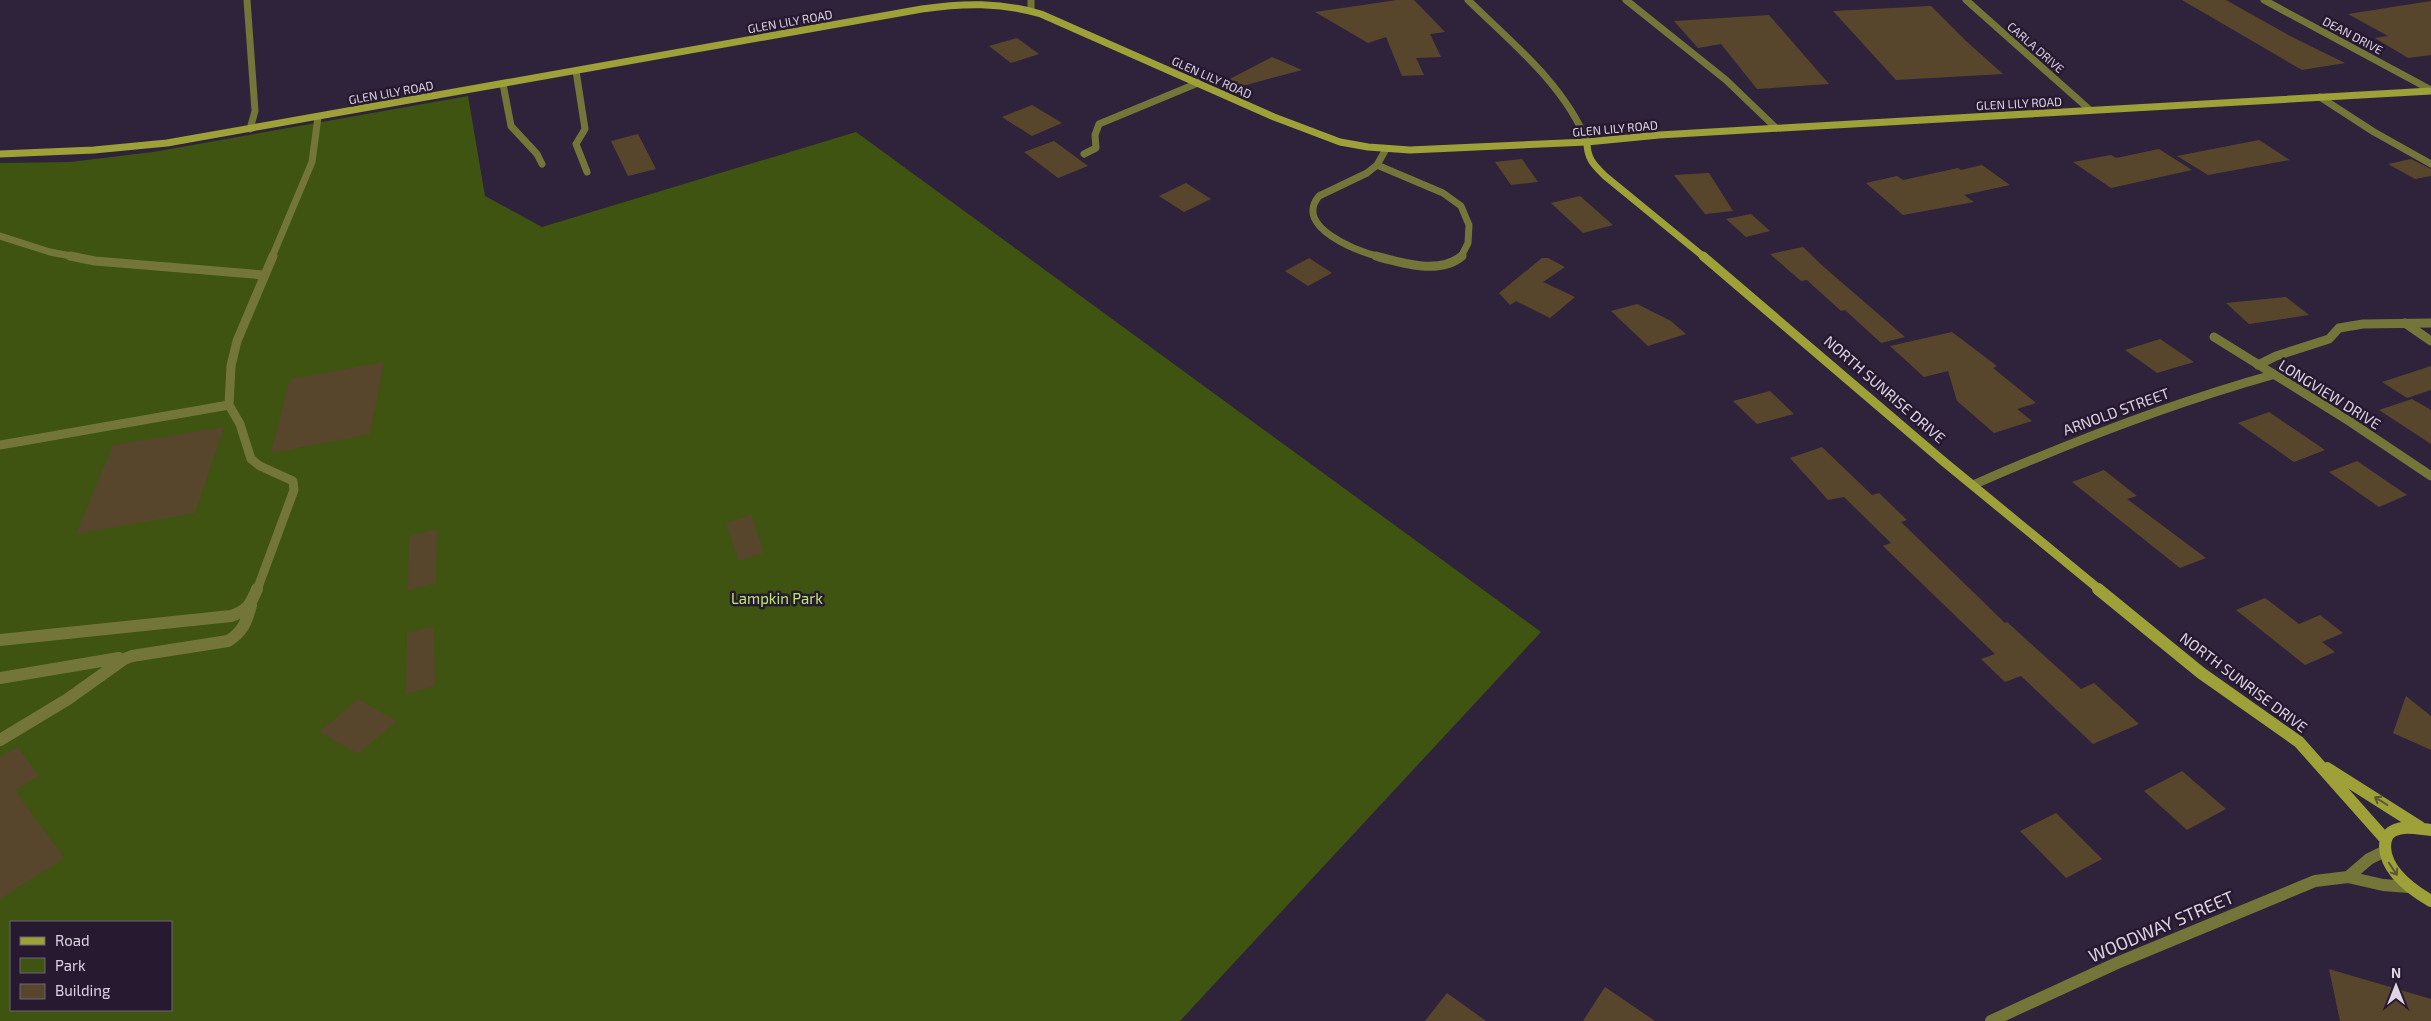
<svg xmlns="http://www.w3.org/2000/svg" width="2431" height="1021" viewBox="0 0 2431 1021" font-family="'Exo 2',sans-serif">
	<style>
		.green { fill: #3f5410; fill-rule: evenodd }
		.building { fill: #58462c }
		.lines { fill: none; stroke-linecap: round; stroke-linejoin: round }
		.lane-far2 { stroke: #737638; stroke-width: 7 }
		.lane-far1 { stroke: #737638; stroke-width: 9 }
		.lane { stroke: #737638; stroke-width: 12 }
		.street-far2 { stroke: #737638; stroke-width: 7 }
		.street-far1 { stroke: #737638; stroke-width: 9 }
		.street { stroke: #737638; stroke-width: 12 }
		.secondary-far2 { stroke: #9da137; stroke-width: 7 }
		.secondary-far1 { stroke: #9da137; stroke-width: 9 }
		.secondary { stroke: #9da137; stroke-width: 12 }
		.oneway { stroke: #5c5633 }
		.labels { text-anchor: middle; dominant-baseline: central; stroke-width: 5; stroke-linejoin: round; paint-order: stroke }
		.far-street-label { font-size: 12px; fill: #ddd5e5; stroke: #261930 }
		.street-label { font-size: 15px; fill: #ddd5e5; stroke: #261930 }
		.park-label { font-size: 15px; fill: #bee86d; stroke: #261930 }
		.near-street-label { font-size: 18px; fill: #ddd5e5; stroke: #261930 }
	</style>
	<rect width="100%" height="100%" fill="#2f233b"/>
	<path class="green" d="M 468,96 L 485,196 L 542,227 L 856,132 L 1541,632 L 1180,1021 L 0,1021 L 0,163 L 70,162 L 153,152 ZM 11,922 L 171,922 L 171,1010 L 11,1010 Z"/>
	<path class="building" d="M 1397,0 L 1414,0 L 1445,32 L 1430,34 L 1441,57 L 1416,58 L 1424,75 L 1402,76 L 1386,37 L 1368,43 L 1315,12 Z
		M 2182,0 L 2226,0 L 2292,37 L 2345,63 L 2302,70 Z
		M 2431,1 L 2431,55 L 2408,58 L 2375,38 L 2388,36 L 2348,14 Z
		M 1931,6 L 1966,41 L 2003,74 L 1896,80 L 1833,11 Z
		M 1769,15 L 1829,84 L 1757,89 L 1721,44 L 1698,48 L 1674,21 Z
		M 1017,38 L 1039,54 L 1011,63 L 989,46 Z
		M 1272,57 L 1302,70 L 1227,90 L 1224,82 Z
		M 1032,105 L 1062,123 L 1032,136 L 1002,117 Z
		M 638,134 L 656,169 L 628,176 L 611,141 Z
		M 2259,140 L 2290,160 L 2208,175 L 2177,156 Z
		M 1054,141 L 1088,166 L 1058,178 L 1024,152 Z
		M 2159,149 L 2192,170 L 2111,188 L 2073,162 L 2111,155 L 2116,158 Z
		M 1522,159 L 1538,182 L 1511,185 L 1495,162 Z
		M 2411,159 L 2431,169 L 2431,176 L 2415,179 L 2388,164 Z
		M 1982,165 L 2010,185 L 1964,195 L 1974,202 L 1903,215 L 1866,183 L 1897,176 L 1903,180 L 1958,168 L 1961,170 Z
		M 1709,173 L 1733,211 L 1705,214 L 1674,175 Z
		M 1186,183 L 1211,199 L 1184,212 L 1159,196 Z
		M 1580,196 L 1613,225 L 1583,233 L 1551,203 Z
		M 1751,214 L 1770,231 L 1746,237 L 1726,219 Z
		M 1803,247 L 1825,268 L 1905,337 L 1881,343 L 1845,310 L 1841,311 L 1807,280 L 1801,281 L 1770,254 Z
		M 1309,258 L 1332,273 L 1308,286 L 1285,271 Z
		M 1542,258 L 1548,258 L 1565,267 L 1543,282 L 1575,297 L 1550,318 L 1516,301 L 1510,305 L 1499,293 Z
		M 2286,297 L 2309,315 L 2249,324 L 2226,303 Z
		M 1637,304 L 1671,321 L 1686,334 L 1648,346 L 1611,311 Z
		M 1952,332 L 1997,366 L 1993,368 L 2036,403 L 2017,409 L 2032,421 L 1994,433 L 1957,401 L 1948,371 L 1924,377 L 1890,346 Z
		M 2160,339 L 2194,362 L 2157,373 L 2125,350 Z
		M 384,362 L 370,434 L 271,453 L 290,379 Z
		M 2431,366 L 2431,390 L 2407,398 L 2382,382 Z
		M 1770,391 L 1794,414 L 1757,424 L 1733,401 Z
		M 2412,399 L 2431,410 L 2431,444 L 2379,410 Z
		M 2269,412 L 2325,450 L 2294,462 L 2238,423 Z
		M 224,427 L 195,513 L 76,534 L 113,445 Z
		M 1822,447 L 1872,495 L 1879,493 L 1907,520 L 1901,522 L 2005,623 L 2007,622 L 2081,689 L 2094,683 L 2139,724 L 2093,744 L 2021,676 L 2005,682 L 1981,659 L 1995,654 L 1883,546 L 1891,543 L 1844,497 L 1828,500 L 1790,458 Z
		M 2357,461 L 2407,495 L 2379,507 L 2329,472 Z
		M 2104,470 L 2137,496 L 2127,499 L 2206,558 L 2180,568 L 2072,482 Z
		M 751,515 L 764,553 L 739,561 L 726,523 Z
		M 437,529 L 436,583 L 408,590 L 409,536 Z
		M 2265,598 L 2299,624 L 2320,615 L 2343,633 L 2322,642 L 2335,652 L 2305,665 L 2236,610 Z
		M 434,626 L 435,686 L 406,694 L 407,633 Z
		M 2406,696 L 2431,716 L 2431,750 L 2393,733 Z
		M 358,699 L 397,721 L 358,754 L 319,732 Z
		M 18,747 L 39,776 L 15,790 L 64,858 L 0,899 L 0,757 Z
		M 2182,771 L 2226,809 L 2187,830 L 2144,791 Z
		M 2056,813 L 2102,859 L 2066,878 L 2020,831 Z
		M 2329,969 L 2431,999 L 2431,1021 L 2340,1021 Z
		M 1605,987 L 1655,1021 L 1583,1021 Z
		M 1447,993 L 1486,1021 L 1425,1021 Z"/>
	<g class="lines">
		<path class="lane-far2" d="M 247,0 L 255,111 L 250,129
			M 1626,0 L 1726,80 L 1776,128
			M 576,71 L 585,129 L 576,144 L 587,172
			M 503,84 L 511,126 L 537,154 L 542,164
			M 2320,97 L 2374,132 L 2431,164
			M 1084,154 L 1096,148 L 1095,135 L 1099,124 L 1198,83
			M 1377,165 L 1443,193 L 1461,206 L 1469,225 L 1468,243 L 1461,257
			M 1377,165 L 1367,173 L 1319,196 C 1293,227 1357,251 1380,257
			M 1377,165 L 1386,149
			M 0,236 L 50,252 L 76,257
			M 272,257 L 312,162 L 318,117"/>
		<path class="lane-far1" d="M 70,256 L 95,261 L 264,275
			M 1376,256 C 1401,263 1440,275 1462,256
			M 2405,323 L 2431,341
			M 2258,365 L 2276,356 L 2329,339 L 2339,328 L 2363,324 L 2431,323
			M 229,405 L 240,424 L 251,459 L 260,466 L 293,481 L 294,490 L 257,590
			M 0,445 L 229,405 L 231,366 L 237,341 L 273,256"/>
		<path class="lane" d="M 0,640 L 231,616 C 247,611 251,604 257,589
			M 0,678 L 119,658
			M 0,740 L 68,699 L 124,659 L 132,656 L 228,641 C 243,632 247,621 251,605"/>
		<path class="street-far2" d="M 1031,0 L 1031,10
			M 1468,0 C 1511,42 1565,85 1587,142
			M 1966,0 L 2090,110
			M 2264,0 L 2431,90"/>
		<path class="street-far1" d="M 2214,337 L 2349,421 L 2431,476
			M 1973,485 C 2071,442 2169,404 2272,375"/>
		<path class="street" d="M 2348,877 L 2369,859 L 2385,851
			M 1991,1021 L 2117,963 L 2315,881 L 2348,877 L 2383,885 L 2409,887"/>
		<path class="secondary-far2" d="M 1587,142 C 1587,159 1594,165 1605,176 L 1704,257
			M 0,154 L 94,150 L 167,143 L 922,9 C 963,3 1001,2 1041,14 L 1274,117 L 1340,142 L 1368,147 L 1410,150 L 1587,142 L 1659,135 L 2431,91"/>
		<path class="secondary-far1" d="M 1703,256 L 1943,461 L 2100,590"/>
		<path class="secondary" d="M 2098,589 L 2201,673 L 2299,742 L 2386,840
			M 2327,768 L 2420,827
			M 2431,830 C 2419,829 2404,825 2393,831 C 2387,834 2385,841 2385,847 C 2386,872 2412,890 2431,901"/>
	</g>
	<defs><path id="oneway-shaft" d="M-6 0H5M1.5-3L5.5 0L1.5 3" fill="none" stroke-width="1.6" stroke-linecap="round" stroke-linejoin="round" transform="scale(1.25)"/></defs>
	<g class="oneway">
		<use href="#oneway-shaft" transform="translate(2381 801) rotate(-148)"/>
		<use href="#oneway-shaft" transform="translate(2393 869) rotate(56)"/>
	</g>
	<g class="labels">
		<g class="far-street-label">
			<text transform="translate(790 21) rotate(-10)">GLEN LILY ROAD</text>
			<text transform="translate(2353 35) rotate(28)">DEAN DRIVE</text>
			<text transform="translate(2036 47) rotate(41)">CARLA DRIVE</text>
			<text transform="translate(1212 77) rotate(24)">GLEN LILY ROAD</text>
			<text transform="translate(391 92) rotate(-10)">GLEN LILY ROAD</text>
			<text transform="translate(2019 103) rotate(-3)">GLEN LILY ROAD</text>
			<text transform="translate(1615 128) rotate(-5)">GLEN LILY ROAD</text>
		</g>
		<g class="street-label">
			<text transform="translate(1885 389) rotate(41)">NORTH SUNRISE DRIVE</text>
			<text transform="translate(2330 394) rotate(32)">LONGVIEW DRIVE</text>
			<text transform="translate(2116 411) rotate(-20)">ARNOLD STREET</text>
			<text transform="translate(2244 682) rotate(37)">NORTH SUNRISE DRIVE</text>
		</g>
		<g class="park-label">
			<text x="777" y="598">Lampkin Park</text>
		</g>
		<g class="near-street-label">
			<text transform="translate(2161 926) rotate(-23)">WOODWAY STREET</text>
		</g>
	</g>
	<rect x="10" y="921" width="162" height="90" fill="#261930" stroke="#6f6478"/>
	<rect x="20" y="937" width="25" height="8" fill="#9da137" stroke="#6f6478"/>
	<text x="55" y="946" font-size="15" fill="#ddd5e5">Road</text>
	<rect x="20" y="958" width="25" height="15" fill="#3f5410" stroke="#6f6478"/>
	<text x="55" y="971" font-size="15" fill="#ddd5e5">Park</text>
	<rect x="20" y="984" width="25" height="15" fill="#58462c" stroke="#6f6478"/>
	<text x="55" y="996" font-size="15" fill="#ddd5e5">Building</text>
	<g transform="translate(2396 986)" stroke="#261930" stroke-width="4" paint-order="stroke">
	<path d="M0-4L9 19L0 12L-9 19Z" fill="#ddd5e5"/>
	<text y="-8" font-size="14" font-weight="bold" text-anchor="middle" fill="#ddd5e5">N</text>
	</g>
</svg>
